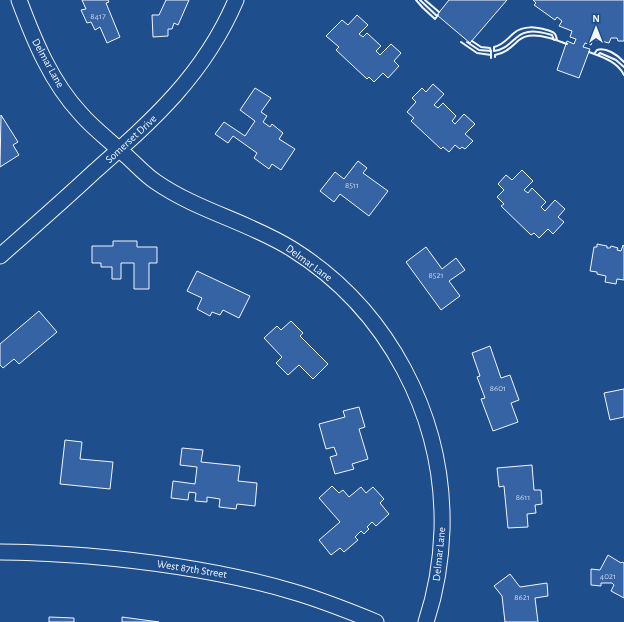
<svg xmlns="http://www.w3.org/2000/svg" width="624" height="622" viewBox="0 0 624 622" font-family="'Alegreya Sans',sans-serif">
	<style>
		.building { fill: #3563a3; stroke: #f2f6ff }
		.lines { fill: none; stroke-linecap: round; stroke-linejoin: round }
		.minor-casing { stroke: #f2f6ff; stroke-width: 17 }
		.minor { stroke: #1f4e8c; stroke-width: 15 }
		.wall { stroke: #f2f6ff; stroke-width: 2 }
		.labels { text-anchor: middle; dominant-baseline: central; stroke-width: 3; stroke-linejoin: round; paint-order: stroke }
		.number-label { font-size: 9px; fill: #c3d1e8 }
		.street-label { font-size: 11px; fill: #f2f6ff; stroke: #1f4e8c }
	</style>
	<rect width="100%" height="100%" fill="#1f4e8c"/>
	<path class="building" d="M 82,0 L 108,0 L 109,2 L 106,3 L 120,37 L 107,43 L 100,27 L 95,30 L 91,22 L 87,23 L 81,10 L 86,9 Z
		M 166,0 L 189,0 L 178,25 L 174,23 L 172,29 L 168,29 L 168,36 L 153,37 L 152,15 L 159,15 Z
		M 449,0 L 507,0 L 470,43 L 437,15 Z
		M 533,0 L 624,0 L 624,41 L 618,41 L 617,38 L 611,38 L 609,43 L 593,39 L 591,45 L 585,43 L 583,47 L 590,49 L 579,78 L 557,70 L 567,41 L 574,44 L 576,39 L 570,37 L 572,31 L 559,26 L 562,21 L 557,17 L 555,20 L 534,5 L 536,3 Z
		M 357,15 L 368,25 L 359,34 L 363,37 L 367,33 L 381,46 L 376,51 L 380,55 L 391,44 L 401,53 L 394,61 L 399,66 L 388,78 L 383,73 L 374,82 L 369,77 L 367,79 L 336,50 L 339,47 L 326,36 L 342,20 L 348,25 Z
		M 433,84 L 444,94 L 434,105 L 438,108 L 443,103 L 456,116 L 452,121 L 455,124 L 464,114 L 475,124 L 465,134 L 473,141 L 465,149 L 462,147 L 460,149 L 455,145 L 449,152 L 443,147 L 441,149 L 411,121 L 414,118 L 407,112 L 416,102 L 412,98 L 422,88 L 426,92 Z
		M 255,88 L 271,98 L 261,112 L 267,116 L 263,122 L 270,127 L 272,124 L 283,133 L 279,139 L 295,149 L 281,170 L 272,164 L 269,169 L 254,158 L 257,153 L 233,136 L 228,143 L 215,134 L 224,122 L 245,136 L 255,121 L 240,110 Z
		M 1,115 L 18,142 L 13,145 L 19,155 L 0,167 Z
		M 358,161 L 367,168 L 363,173 L 388,191 L 369,216 L 340,194 L 334,202 L 320,191 L 335,172 L 344,179 Z
		M 522,170 L 533,181 L 524,190 L 528,193 L 532,188 L 546,202 L 541,207 L 545,211 L 555,200 L 565,209 L 558,217 L 564,222 L 553,234 L 548,229 L 539,238 L 534,233 L 531,235 L 501,206 L 504,204 L 497,197 L 504,190 L 498,184 L 506,175 L 512,180 Z
		M 113,241 L 137,241 L 137,247 L 157,247 L 157,263 L 149,263 L 149,289 L 134,289 L 134,263 L 121,263 L 121,279 L 112,279 L 112,267 L 101,267 L 101,263 L 92,263 L 92,246 L 113,246 Z
		M 597,244 L 607,246 L 607,248 L 610,248 L 611,246 L 618,248 L 617,250 L 621,251 L 623,245 L 624,246 L 624,280 L 617,279 L 616,284 L 605,282 L 606,276 L 597,274 L 597,272 L 590,271 L 594,247 L 597,247 Z
		M 426,247 L 442,269 L 456,258 L 465,270 L 449,281 L 460,296 L 441,310 L 406,262 Z
		M 197,271 L 250,296 L 239,318 L 223,310 L 220,315 L 212,312 L 210,316 L 197,309 L 202,298 L 187,291 Z
		M 39,311 L 57,332 L 19,364 L 14,359 L 3,368 L 0,365 L 0,344 Z
		M 291,321 L 303,333 L 300,336 L 328,364 L 313,379 L 299,365 L 288,375 L 276,363 L 282,357 L 264,338 L 277,326 L 281,330 Z
		M 490,346 L 501,378 L 510,375 L 519,400 L 511,403 L 518,422 L 493,431 L 481,399 L 485,398 L 477,377 L 480,376 L 472,353 Z
		M 624,389 L 624,417 L 610,420 L 604,393 Z
		M 359,407 L 365,427 L 359,429 L 368,459 L 352,464 L 354,469 L 335,474 L 330,457 L 337,455 L 334,447 L 326,449 L 319,424 L 345,417 L 343,411 Z
		M 65,440 L 82,442 L 80,459 L 113,462 L 110,489 L 60,484 Z
		M 182,448 L 203,450 L 201,462 L 240,466 L 238,481 L 257,483 L 255,506 L 237,504 L 236,509 L 219,507 L 220,499 L 207,497 L 207,502 L 195,501 L 196,493 L 189,492 L 188,500 L 171,498 L 173,481 L 195,484 L 197,467 L 180,465 Z
		M 532,465 L 534,490 L 541,490 L 542,504 L 535,505 L 536,513 L 527,514 L 528,527 L 508,528 L 504,486 L 499,487 L 497,468 Z
		M 332,486 L 339,493 L 343,490 L 349,497 L 361,487 L 366,493 L 373,487 L 384,499 L 380,503 L 389,514 L 376,526 L 372,522 L 367,527 L 369,529 L 364,534 L 361,531 L 355,537 L 358,540 L 344,552 L 340,548 L 331,555 L 319,540 L 340,522 L 319,498 Z
		M 608,555 L 621,563 L 622,562 L 624,563 L 624,598 L 611,591 L 614,585 L 612,583 L 601,583 L 601,586 L 591,585 L 591,569 L 600,570 Z
		M 510,574 L 520,587 L 547,583 L 548,596 L 535,598 L 538,622 L 505,622 L 502,596 L 494,586 Z
		M 49,617 L 74,618 L 74,622 L 49,622 Z
		M 122,617 L 159,622 L 122,622 Z"/>
	<g class="lines">
		<defs>
			<path id="minor" d="M 19,0 C 34,40 51,82 81,114 C 93,128 109,140 123,153 C 134,162 144,174 156,182 C 198,211 249,222 292,249 C 388,309 445,417 442,530 C 441,562 436,592 426,622
				M 0,256 C 32,228 64,200 95,171 C 154,119 204,75 236,0
				M 0,552 C 29,552 59,554 88,556 C 158,562 227,572 294,592 C 322,600 349,611 376,622"/>
		</defs>
		<use href="#minor" class="minor-casing"/>
		<use href="#minor" class="minor"/>
		<path class="wall" d="M 416,0 L 423,8 L 435,19 L 438,15
			M 420,0 L 437,16
			M 425,0 L 439,12
			M 472,41 L 481,47 L 490,48 L 491,51
			M 461,42 L 477,53 L 491,55 L 491,58
			M 467,42 L 479,50 L 491,51 L 491,55
			M 494,51 L 494,47 C 503,45 507,39 514,33 C 524,25 536,27 547,30 C 554,32 556,33 557,40
			M 494,51 C 504,50 509,44 516,38 C 527,28 540,32 552,35 L 554,40
			M 589,52 C 602,57 617,61 624,75
			M 594,54 L 597,50 C 606,47 618,55 624,62
			M 598,55 L 600,53 L 616,60 L 624,67
			M 495,57 L 495,55 C 506,53 511,47 519,40 C 531,30 553,39 567,44"/>
	</g>
	<g class="labels">
		<g class="number-label">
			<text x="98" y="16">8417</text>
			<text x="352" y="185">8511</text>
			<text x="436" y="275">8521</text>
			<text x="498" y="388">8601</text>
			<text x="523" y="497">8611</text>
			<text x="608" y="576">4021</text>
			<text x="522" y="597">8621</text>
		</g>
		<g class="street-label">
			<text transform="translate(48 63) rotate(61)">Delmar Lane</text>
			<text transform="translate(131 139) rotate(-43)">Somerset Drive</text>
			<text transform="translate(309 263) rotate(36)">Delmar Lane</text>
			<text transform="translate(439 554) rotate(-84)">Delmar Lane</text>
			<text transform="translate(192 569) rotate(9)">West 87th Street</text>
		</g>
	</g>
	<g transform="translate(596 28)" stroke="#1f4e8c" stroke-width="3" paint-order="stroke">
	<path d="M0-3L7 15L0 10L-7 15Z" fill="#f2f6ff"/>
	<text y="-6" font-size="11" font-weight="bold" text-anchor="middle" fill="#f2f6ff">N</text>
	</g>
</svg>
